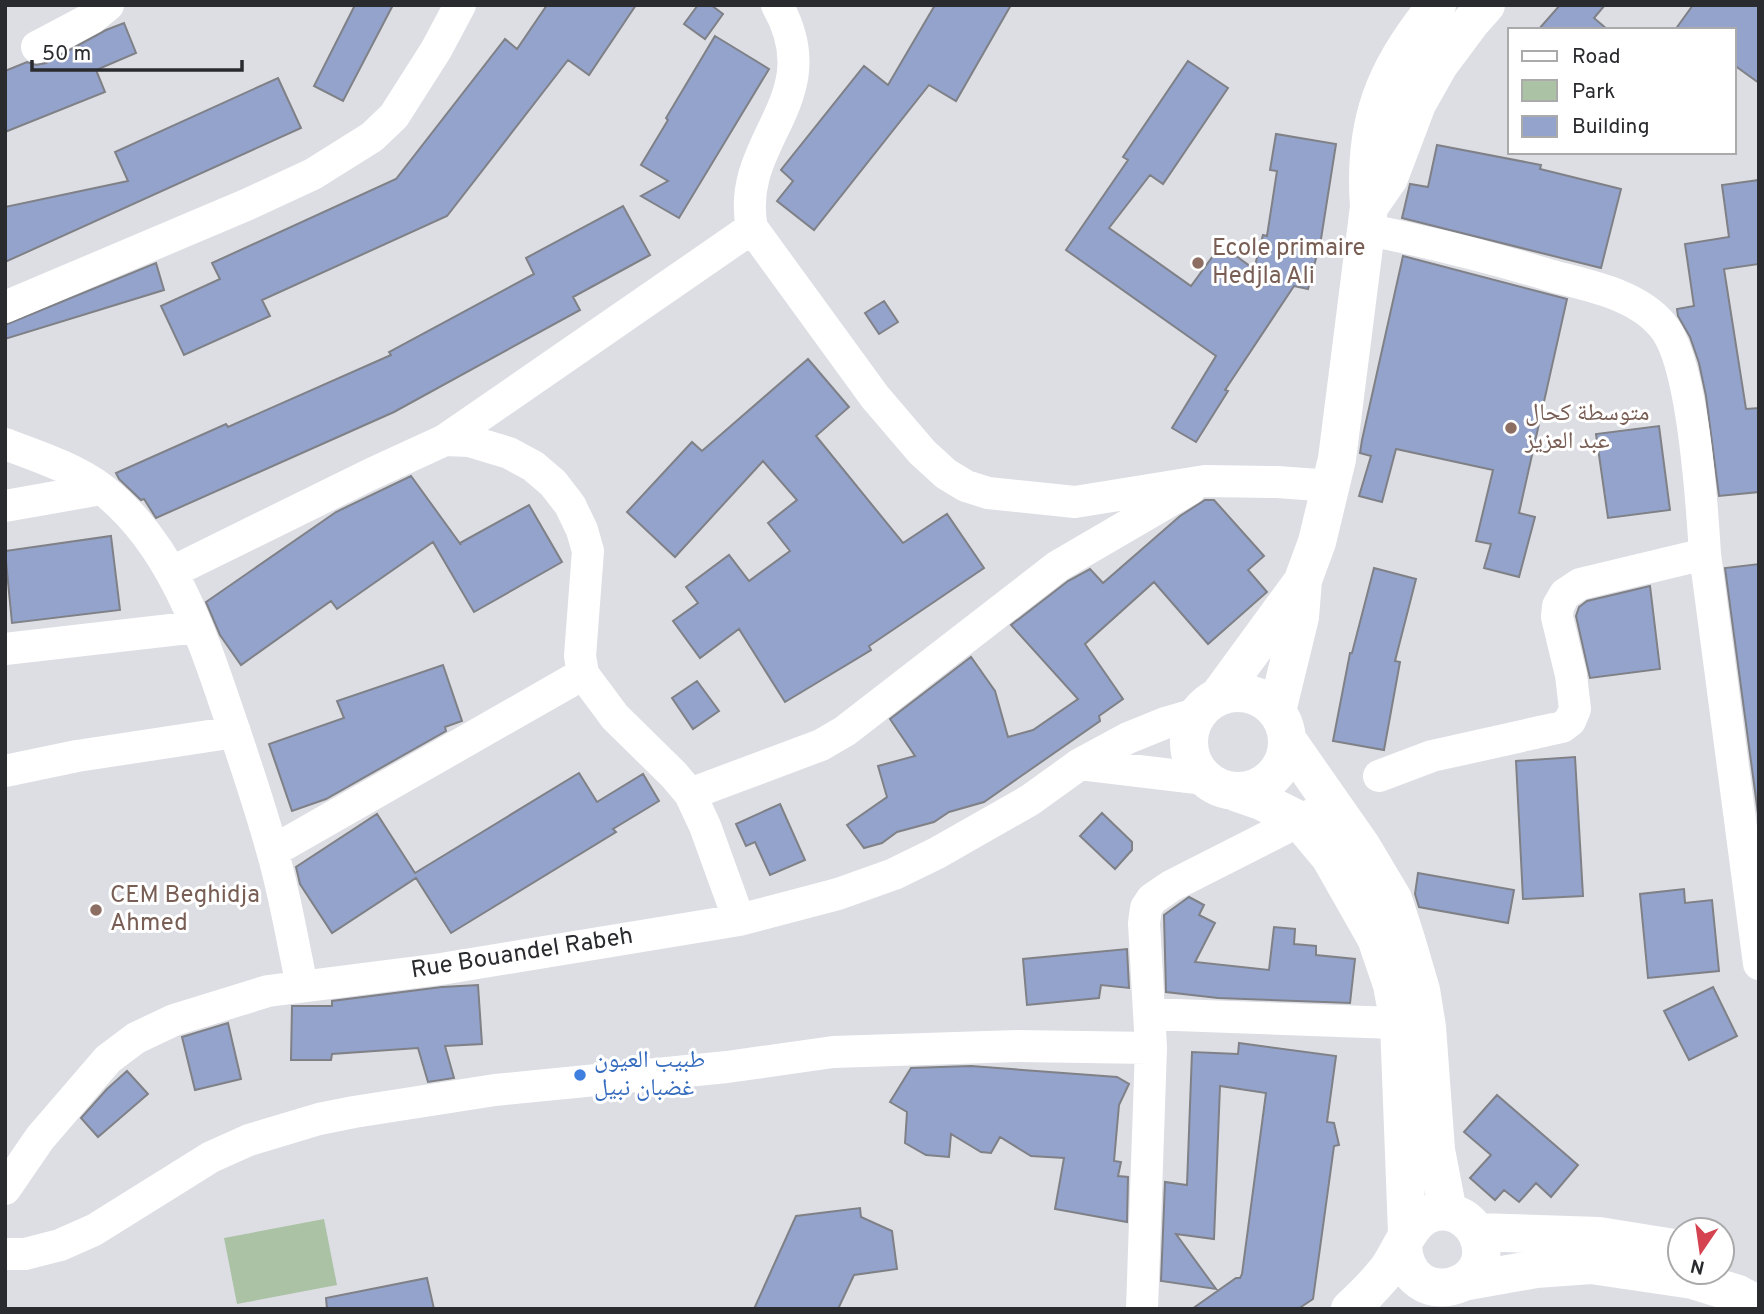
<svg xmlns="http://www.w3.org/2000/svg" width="1764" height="1314" viewBox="0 0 1764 1314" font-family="Overpass,'Noto Naskh Arabic',sans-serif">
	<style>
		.green { fill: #acc2a5 }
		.building { fill: #94a3cb; stroke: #7f8187; stroke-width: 2 }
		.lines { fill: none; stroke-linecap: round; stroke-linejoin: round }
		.street { stroke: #fff; stroke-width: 32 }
		.secondary { stroke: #fff; stroke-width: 38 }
		.education-dot { fill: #8d6e63; stroke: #fff; stroke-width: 2.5 }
		.shop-dot { fill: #3f7fe0; stroke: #fff; stroke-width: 2.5 }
		.labels { text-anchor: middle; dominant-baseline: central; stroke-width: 6; stroke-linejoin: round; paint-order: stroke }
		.education-label { font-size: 24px; fill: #785e54; stroke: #fff; text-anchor: start }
		.street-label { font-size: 24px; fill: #2a2b2e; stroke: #fff }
		.shop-label { font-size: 24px; fill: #366cbe; stroke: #fff; text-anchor: start }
	</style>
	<rect width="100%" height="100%" fill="#dcdee4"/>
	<path class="green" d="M 324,1219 L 337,1285 L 237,1304 L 224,1238 Z"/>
	<path class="building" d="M 355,5 L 393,5 L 343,101 L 314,86 Z
		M 547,5 L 636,5 L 589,75 L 568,60 L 447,216 L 262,300 L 270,316 L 184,355 L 161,306 L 220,279 L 212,263 L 396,179 L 505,39 L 517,49 Z
		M 698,5 L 711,5 L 723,14 L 705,39 L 684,24 Z
		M 935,5 L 1011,5 L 956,101 L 929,85 L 814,230 L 777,201 L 793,181 L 781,170 L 864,66 L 888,85 Z
		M 1560,5 L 1605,5 L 1594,18 L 1608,30 L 1538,30 Z
		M 1693,5 L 1759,5 L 1759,83 L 1734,65 L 1734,30 L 1675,30 Z
		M 124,23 L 136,53 L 96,70 L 105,92 L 5,132 L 5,71 L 27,62 L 36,65 L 46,63 L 106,30 Z
		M 715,36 L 769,69 L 679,218 L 641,196 L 668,181 L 641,165 L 668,120 L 666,118 Z
		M 1188,61 L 1228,88 L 1163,184 L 1150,175 L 1109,228 L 1191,286 L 1221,245 L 1254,269 L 1263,235 L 1267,236 L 1277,171 L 1270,170 L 1276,134 L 1336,144 L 1321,239 L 1308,289 L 1294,286 L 1225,390 L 1228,391 L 1196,442 L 1172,428 L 1216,356 L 1066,250 L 1128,160 L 1123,157 Z
		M 278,78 L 301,128 L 5,262 L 5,207 L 128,181 L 115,152 Z
		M 1437,145 L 1541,165 L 1540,169 L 1621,189 L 1601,268 L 1402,218 L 1410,184 L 1428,187 Z
		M 1759,180 L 1759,264 L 1724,269 L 1746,409 L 1759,408 L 1759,492 L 1719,496 L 1706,396 L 1699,363 L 1690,337 L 1678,316 L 1677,309 L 1694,306 L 1685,244 L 1729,237 L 1722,185 Z
		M 623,206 L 650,255 L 573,297 L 580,310 L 394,412 L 156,518 L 144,499 L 141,500 L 119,479 L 116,473 L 226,424 L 228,427 L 391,355 L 389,352 L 534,274 L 526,258 Z
		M 1403,256 L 1567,299 L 1519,513 L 1535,517 L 1519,577 L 1484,568 L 1491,544 L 1476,541 L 1493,470 L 1396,449 L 1382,502 L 1359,496 L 1371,456 L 1360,453 L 1362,440 Z
		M 156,263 L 164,290 L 5,339 L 5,325 Z
		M 884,301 L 898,322 L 879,334 L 865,313 Z
		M 808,359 L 849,407 L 816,436 L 903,543 L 947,514 L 984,568 L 869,646 L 871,650 L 785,702 L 739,629 L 700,658 L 673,621 L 698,603 L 686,587 L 729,555 L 749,581 L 790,551 L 768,523 L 797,500 L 763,461 L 675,557 L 627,512 L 692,442 L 702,451 Z
		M 1659,426 L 1670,510 L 1608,518 L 1596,434 Z
		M 411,476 L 461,545 L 460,543 L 529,505 L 562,562 L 474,612 L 433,542 L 337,609 L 331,601 L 241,665 L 220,635 L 206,602 L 336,512 Z
		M 1205,500 L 1214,500 L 1264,556 L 1248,570 L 1267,592 L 1208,644 L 1154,582 L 1085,644 L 1123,699 L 1099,716 L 1100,721 L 984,802 L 949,812 L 934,822 L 897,832 L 882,843 L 864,848 L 847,825 L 887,797 L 878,766 L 915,756 L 890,719 L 971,657 L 995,691 L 1008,737 L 1033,730 L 1078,699 L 1011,625 L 1068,581 L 1090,569 L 1103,583 L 1180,516 Z
		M 111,536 L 120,610 L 12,623 L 5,551 Z
		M 1759,564 L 1759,821 L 1725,568 Z
		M 1374,568 L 1416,579 L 1395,661 L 1400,662 L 1384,750 L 1333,741 L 1350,653 L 1352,653 Z
		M 1650,586 L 1660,669 L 1590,678 L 1576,616 L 1579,607 L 1587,601 Z
		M 443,665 L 462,721 L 445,727 L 446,731 L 326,799 L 292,811 L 269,744 L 344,718 L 337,701 Z
		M 697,681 L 719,711 L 693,729 L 672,698 Z
		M 1575,757 L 1583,896 L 1523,899 L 1516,761 Z
		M 579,773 L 597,802 L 643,774 L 659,801 L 613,829 L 616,832 L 451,933 L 416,878 L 332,933 L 300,884 L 296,867 L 377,814 L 415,873 Z
		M 780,804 L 805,860 L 770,875 L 755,842 L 746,846 L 736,824 Z
		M 1102,813 L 1132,842 L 1132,850 L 1115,869 L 1080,836 Z
		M 1418,873 L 1514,890 L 1508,923 L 1419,907 L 1415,894 Z
		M 1684,889 L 1685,903 L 1712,900 L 1719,971 L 1648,978 L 1640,894 Z
		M 1189,897 L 1204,905 L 1199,915 L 1215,923 L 1195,962 L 1269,970 L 1274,927 L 1295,929 L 1294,944 L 1316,946 L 1316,955 L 1355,959 L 1350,1003 L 1218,998 L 1166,992 L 1164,915 Z
		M 1127,949 L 1129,988 L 1101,985 L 1099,998 L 1027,1005 L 1023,959 Z
		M 478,985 L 482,1044 L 445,1046 L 454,1078 L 428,1082 L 418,1048 L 332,1054 L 331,1060 L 291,1060 L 292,1006 L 332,1006 L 332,1001 L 442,987 Z
		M 1713,987 L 1737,1036 L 1689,1060 L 1664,1011 Z
		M 228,1023 L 241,1079 L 195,1090 L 182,1037 Z
		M 1239,1043 L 1336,1056 L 1327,1122 L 1334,1123 L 1339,1145 L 1334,1146 L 1313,1299 L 1298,1309 L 1192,1309 L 1236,1278 L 1240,1278 L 1242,1274 L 1266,1093 L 1220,1086 L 1214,1239 L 1176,1234 L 1216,1289 L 1161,1281 L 1165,1182 L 1187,1185 L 1192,1052 L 1238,1054 Z
		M 971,1066 L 1117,1077 L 1129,1084 L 1119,1105 L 1114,1161 L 1121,1162 L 1118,1176 L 1128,1177 L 1127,1222 L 1055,1209 L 1064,1158 L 1031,1156 L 1000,1137 L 991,1153 L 981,1152 L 951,1134 L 949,1157 L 926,1155 L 905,1143 L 907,1112 L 890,1102 L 911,1068 Z
		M 127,1071 L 148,1094 L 98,1137 L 81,1118 L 107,1089 Z
		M 1497,1095 L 1578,1165 L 1551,1197 L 1536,1183 L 1519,1202 L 1504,1190 L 1495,1200 L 1470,1178 L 1491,1155 L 1464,1132 Z
		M 860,1208 L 861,1217 L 892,1231 L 897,1269 L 854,1275 L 838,1309 L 754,1309 L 796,1216 Z
		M 427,1278 L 434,1309 L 327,1309 L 326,1298 Z"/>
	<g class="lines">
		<path class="street" d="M 777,5 C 831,100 734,140 752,228 L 875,397 L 922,452 L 946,474 L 966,486 L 988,493 L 1075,502 L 1205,481 L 1277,482 L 1332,486
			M 37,47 L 92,18 L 108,5
			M 1365,229 C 1428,242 1490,257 1552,276 C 1589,286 1636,294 1662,325 C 1693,360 1702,505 1705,554 L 1759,964
			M 5,307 L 246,205 L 313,174 L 372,137 L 394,116 L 436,50 L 460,5
			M 445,440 L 752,228
			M 5,444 C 37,456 74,468 102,489 C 173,544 202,636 230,718 C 245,762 260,806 272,850 C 285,894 292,940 302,985
			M 5,506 L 101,489
			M 172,572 L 371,474 L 445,440 L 469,441 L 509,453 L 533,466 L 553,483 L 570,505 L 582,530 L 588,551 L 580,656 L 583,674 L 615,717 L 674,775 L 690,794 L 705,826 L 739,920
			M 5,649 L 197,627
			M 1080,764 L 1205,779
			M 5,771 L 77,756 L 235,732
			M 1379,776 L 1432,756 L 1562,727 L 1570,721 L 1575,709 L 1571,675 L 1557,617 L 1558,606 L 1565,594 L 1580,584 L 1705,554
			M 690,794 L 821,745 L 845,731 L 1058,566 L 1190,489
			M 273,851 L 583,674
			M 1149,1014 L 1422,1024
			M 5,1189 L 40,1138 L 108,1059 L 136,1038 L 174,1020 L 268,991 L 441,969 L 739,920 L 838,894 L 894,874 L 937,853 L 1030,800 L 1080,764 L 1128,738 L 1165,723 L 1199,713
			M 5,1254 L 25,1254 L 60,1245 L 94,1230 L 211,1157 L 249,1140 L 319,1119 L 354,1112 L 495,1090 L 727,1067 L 833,1052 L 1017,1046 L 1151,1048
			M 1142,1309 L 1151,1048 L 1144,923 L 1146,908 L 1152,899 L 1171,886 L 1315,813"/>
		<path class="secondary" d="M 1369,207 L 1389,178 L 1417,104 L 1439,65 L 1471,22 L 1486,5
			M1189 742a49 49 0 1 1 98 0a49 49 0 1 1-98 0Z
			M 1218,697 L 1300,585
			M 1277,711 L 1300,617 L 1303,580 L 1317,542 L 1337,459 L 1369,207 C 1363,123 1383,70 1437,5
			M 1288,741 L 1362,847 L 1393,899 L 1406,939 L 1421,990 L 1427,1027 L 1436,1150 L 1448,1212
			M 1235,792 L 1261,801 L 1299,820 L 1330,857 L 1376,938 L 1392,985 L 1399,1023 L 1407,1233
			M 1476,1232 L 1599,1236 L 1680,1249
			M 1468,1281 L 1536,1269 L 1591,1265 L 1693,1280 L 1738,1294 L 1759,1305
			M 1350,1309 C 1363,1297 1376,1284 1387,1270 C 1404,1247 1412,1207 1448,1212 C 1461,1214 1472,1223 1477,1234 C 1502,1290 1407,1314 1403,1246"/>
	</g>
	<g class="education-dot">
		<circle cx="1198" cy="263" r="7"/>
		<circle cx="1511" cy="428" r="7"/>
		<circle cx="96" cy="910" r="7"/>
	</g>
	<circle class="shop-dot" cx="580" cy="1075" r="7"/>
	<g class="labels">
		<g class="education-label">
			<text x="1212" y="249">Ecole primaire<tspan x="1212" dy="28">Hedjla Ali</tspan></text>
			<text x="1525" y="414">متوسطة كحال<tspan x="1525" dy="28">عبد العزيز</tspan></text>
			<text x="110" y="896">CEM Beghidja<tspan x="110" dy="28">Ahmed</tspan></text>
		</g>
		<g class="street-label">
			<text transform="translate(522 954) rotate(-9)">Rue Bouandel Rabeh</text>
		</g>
		<g class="shop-label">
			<text x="594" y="1061">طبيب العيون<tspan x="594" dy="28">غضبان نبيل</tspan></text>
		</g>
	</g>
	<rect width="1764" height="1314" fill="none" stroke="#2a2b2e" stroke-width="14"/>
	<rect x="1508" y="28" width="228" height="126" fill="#ffffff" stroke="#aaaaab" stroke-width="2"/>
	<rect x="1522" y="51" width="35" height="10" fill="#ffffff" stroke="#aaaaab" stroke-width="2"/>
	<text x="1572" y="63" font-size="21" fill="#2a2b2e">Road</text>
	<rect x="1522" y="80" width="35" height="21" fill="#acc2a5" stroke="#aaaaab" stroke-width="2"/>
	<text x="1572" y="98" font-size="21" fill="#2a2b2e">Park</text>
	<rect x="1522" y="116" width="35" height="21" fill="#94a3cb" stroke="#aaaaab" stroke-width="2"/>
	<text x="1572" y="133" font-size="21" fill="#2a2b2e">Building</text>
	<g transform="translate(1701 1251) rotate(193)"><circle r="33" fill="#ffffff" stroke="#aaaaab" stroke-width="2"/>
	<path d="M0-5L12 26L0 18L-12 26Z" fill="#d4434f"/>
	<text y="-10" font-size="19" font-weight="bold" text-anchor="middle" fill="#2a2b2e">N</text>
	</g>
	<path d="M32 60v10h210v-10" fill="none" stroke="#2a2b2e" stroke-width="3.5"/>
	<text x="42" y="60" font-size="21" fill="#2a2b2e" stroke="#ffffff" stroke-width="5" paint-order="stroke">50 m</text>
</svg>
